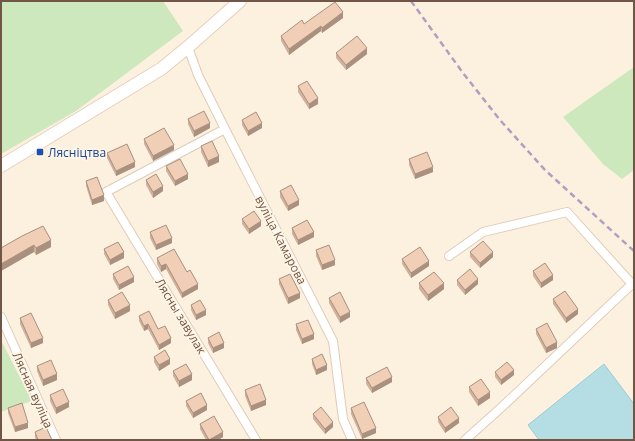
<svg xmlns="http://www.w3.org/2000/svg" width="635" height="441" viewBox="0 0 635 441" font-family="'Open Sans',sans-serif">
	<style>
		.green { fill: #cee8bd }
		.water { fill: #b4dde4; stroke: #9accd6 }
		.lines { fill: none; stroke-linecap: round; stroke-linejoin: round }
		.street-casing { stroke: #dfccbb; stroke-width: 10 }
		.secondary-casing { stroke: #e6cfbb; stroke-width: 14 }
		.street { stroke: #fff; stroke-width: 8 }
		.secondary { stroke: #fff; stroke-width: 12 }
		.rail { stroke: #b39ec3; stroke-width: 2.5; stroke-dasharray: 6 4; stroke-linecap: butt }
		.wall { fill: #cfb19d }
		.shaded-wall { fill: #a9907f }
		.building { fill: #f1ceb6; stroke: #a9907f }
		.transit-dot { fill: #1a4fb4; stroke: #fff5e4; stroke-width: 1.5 }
		.labels { text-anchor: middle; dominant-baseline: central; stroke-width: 3.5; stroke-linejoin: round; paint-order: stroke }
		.transit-label { font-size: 12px; fill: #164399; stroke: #fff5e4; text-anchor: start }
		.street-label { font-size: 12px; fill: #715647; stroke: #fff5e4 }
	</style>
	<rect width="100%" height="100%" fill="#fcf1de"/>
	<path class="green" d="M 7,1 L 163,1 L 183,31 L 76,111 L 1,154 L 1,2 Z
		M 634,67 L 634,170 L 622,179 L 603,164 L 563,117 Z
		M 1,340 L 32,401 L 1,412 Z"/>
	<path class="water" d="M 604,364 L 634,404 L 634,440 L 539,440 L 528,425 Z"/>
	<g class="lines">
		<defs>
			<path id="street" d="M 188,47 L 198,75 L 225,129 L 333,341 L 343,419 L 352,440
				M 225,129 L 106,192 L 256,440
				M 449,256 L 483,232 L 567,212 L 632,284 L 503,406 L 465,440
				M 1,317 L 56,440"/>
			<path id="secondary" d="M 1,166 L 161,69 L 188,47 L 240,1"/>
		</defs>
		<use href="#street" class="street-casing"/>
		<use href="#secondary" class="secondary-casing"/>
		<use href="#street" class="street"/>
		<use href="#secondary" class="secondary"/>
		<path class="rail" d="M 411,1 L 463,73 L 500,120 L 545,170 L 634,251"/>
	</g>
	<path class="wall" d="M 343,18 L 322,33 L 321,31 L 289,55 L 281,41 L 281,36 L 304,24 Z
		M 336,53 L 367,54 L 346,70 L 336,58 Z
		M 298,86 L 318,104 L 309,109 L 298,92 Z
		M 188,119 L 210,128 L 194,137 L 188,124 Z
		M 242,120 L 262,128 L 248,136 L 242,125 Z
		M 144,139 L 174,150 L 153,161 L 144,144 Z
		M 201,146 L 219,162 L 208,167 L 201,152 Z
		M 107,153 L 135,167 L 116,176 L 107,158 Z
		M 409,159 L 433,172 L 415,179 L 409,165 Z
		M 166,166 L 188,179 L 175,186 L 166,171 Z
		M 146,180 L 163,191 L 153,198 L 146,185 Z
		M 86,181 L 104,201 L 92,205 L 86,186 Z
		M 280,191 L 299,205 L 288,211 L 280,197 Z
		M 242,219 L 261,226 L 249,234 L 242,224 Z
		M 292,228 L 314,237 L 298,245 L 292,234 Z
		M 150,232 L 172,243 L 156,250 L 150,238 Z
		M 22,236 L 51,247 L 36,255 L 34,252 L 1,271 L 1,248 Z
		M 104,249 L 124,258 L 110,265 L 104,254 Z
		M 316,250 L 335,265 L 322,270 L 316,256 Z
		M 470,252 L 493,257 L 480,268 L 470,257 Z
		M 157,258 L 187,272 L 198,289 L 182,298 L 166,269 L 161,272 L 157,264 Z
		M 402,259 L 429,266 L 411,278 L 402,264 Z
		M 533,271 L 553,280 L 541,288 L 533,276 Z
		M 113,274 L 134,282 L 119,290 L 113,279 Z
		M 279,279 L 300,298 L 288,304 L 279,284 Z
		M 457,280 L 478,284 L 465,295 L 457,285 Z
		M 419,283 L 444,289 L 428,301 L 419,289 Z
		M 329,298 L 350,317 L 340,323 L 329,303 Z
		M 553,299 L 578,314 L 566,323 L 553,304 Z
		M 108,300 L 130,311 L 115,319 L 108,305 Z
		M 191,305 L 206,315 L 196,320 L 191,310 Z
		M 139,316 L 158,329 L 171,343 L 159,350 L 148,329 L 144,331 L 139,321 Z
		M 20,318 L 43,343 L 31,348 L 20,324 Z
		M 296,324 L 314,339 L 302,344 L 296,330 Z
		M 536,329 L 557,348 L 546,353 L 536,334 Z
		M 208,338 L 224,348 L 213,353 L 208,343 Z
		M 154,357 L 170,364 L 159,371 L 154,362 Z
		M 312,359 L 327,370 L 316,375 L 312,364 Z
		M 37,366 L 57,380 L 43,386 L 37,371 Z
		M 173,371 L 192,380 L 179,387 L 173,376 Z
		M 495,372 L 514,375 L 501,385 L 495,377 Z
		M 366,378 L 392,382 L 372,393 L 366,384 Z
		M 469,387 L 490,398 L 478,406 L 469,392 Z
		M 245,390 L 266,405 L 251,411 L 245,396 Z
		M 50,395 L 69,407 L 56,414 L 50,401 Z
		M 186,401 L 207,410 L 193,418 L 186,406 Z
		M 8,408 L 28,428 L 15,432 L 8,413 Z
		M 351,408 L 376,433 L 362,439 L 351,414 Z
		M 313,414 L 333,427 L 325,434 L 313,419 Z
		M 438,417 L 459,423 L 445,433 L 438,422 Z
		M 200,424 L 223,437 L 218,440 L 206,440 L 200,429 Z
		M 35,432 L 52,440 L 36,440 L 35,437 Z"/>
	<path class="shaded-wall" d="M 343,12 L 343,18 L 322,33 L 322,28 Z
		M 321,26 L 321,31 L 289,55 L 289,49 Z
		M 367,48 L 367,54 L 346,70 L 346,65 Z
		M 318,98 L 318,104 L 309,109 L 309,104 Z
		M 210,123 L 210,128 L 194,137 L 194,131 Z
		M 262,123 L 262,128 L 248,136 L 248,131 Z
		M 174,145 L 174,150 L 153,161 L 153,156 Z
		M 219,156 L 219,162 L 208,167 L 208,161 Z
		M 135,162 L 135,167 L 116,176 L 116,171 Z
		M 433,167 L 433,172 L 415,179 L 415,174 Z
		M 188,174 L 188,179 L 175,186 L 175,181 Z
		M 163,186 L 163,191 L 153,198 L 153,192 Z
		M 104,195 L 104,201 L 92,205 L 92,200 Z
		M 299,200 L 299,205 L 288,211 L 288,206 Z
		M 261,221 L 261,226 L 249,234 L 249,229 Z
		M 314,232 L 314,237 L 298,245 L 298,240 Z
		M 172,238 L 172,243 L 156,250 L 156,245 Z
		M 51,240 L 51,247 L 36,255 L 36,248 Z
		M 34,245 L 34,252 L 1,271 L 1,264 Z
		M 124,252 L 124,258 L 110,265 L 110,260 Z
		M 493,252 L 493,257 L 480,268 L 480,263 Z
		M 335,260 L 335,265 L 322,270 L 322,265 Z
		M 429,261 L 429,266 L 411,278 L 411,273 Z
		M 166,264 L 166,269 L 161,272 L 161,266 Z
		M 553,275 L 553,280 L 541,288 L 541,283 Z
		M 134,277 L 134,282 L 119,290 L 119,285 Z
		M 478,279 L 478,284 L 465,295 L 465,290 Z
		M 444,283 L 444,289 L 428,301 L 428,295 Z
		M 198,284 L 198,289 L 182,298 L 182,293 Z
		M 300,293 L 300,298 L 288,304 L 288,298 Z
		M 130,305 L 130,311 L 115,319 L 115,313 Z
		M 578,309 L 578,314 L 566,323 L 566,318 Z
		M 206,310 L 206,315 L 196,320 L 196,315 Z
		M 350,312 L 350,317 L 340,323 L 340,317 Z
		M 148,324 L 148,329 L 144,331 L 144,326 Z
		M 314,334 L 314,339 L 302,344 L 302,339 Z
		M 43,338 L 43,343 L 31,348 L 31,343 Z
		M 171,338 L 171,343 L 159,350 L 159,345 Z
		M 557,342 L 557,348 L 546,353 L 546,348 Z
		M 224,343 L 224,348 L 213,353 L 213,348 Z
		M 170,359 L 170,364 L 159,371 L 159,365 Z
		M 327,365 L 327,370 L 316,375 L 316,370 Z
		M 514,370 L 514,375 L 501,385 L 501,380 Z
		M 57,374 L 57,380 L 43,386 L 43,380 Z
		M 192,374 L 192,380 L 179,387 L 179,381 Z
		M 392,377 L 392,382 L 372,393 L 372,388 Z
		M 490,392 L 490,398 L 478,406 L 478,400 Z
		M 266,400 L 266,405 L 251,411 L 251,406 Z
		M 69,402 L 69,407 L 56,414 L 56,408 Z
		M 207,405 L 207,410 L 193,418 L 193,413 Z
		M 459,418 L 459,423 L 445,433 L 445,428 Z
		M 333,422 L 333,427 L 325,434 L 325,429 Z
		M 28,423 L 28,428 L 15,432 L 15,427 Z
		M 376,428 L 376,433 L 362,439 L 362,434 Z
		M 223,432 L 223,437 L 218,440 L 209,440 Z"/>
	<path class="building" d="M 335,2 L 343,12 L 322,28 L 321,26 L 289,49 L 281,36 L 302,20 L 304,24 Z
		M 357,36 L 367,48 L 346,65 L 336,53 Z
		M 307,81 L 318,98 L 309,104 L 298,86 Z
		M 204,111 L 210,123 L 194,131 L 188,119 Z
		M 256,112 L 262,123 L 248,131 L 242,120 Z
		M 164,128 L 174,145 L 153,156 L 144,139 Z
		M 212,141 L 219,156 L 208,161 L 201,146 Z
		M 127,144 L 135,162 L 116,171 L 107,153 Z
		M 427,152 L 433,167 L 415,174 L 409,159 Z
		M 180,159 L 188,174 L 175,181 L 166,166 Z
		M 156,174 L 163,186 L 153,192 L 146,180 Z
		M 97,177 L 104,195 L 92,200 L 86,181 Z
		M 291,185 L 299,200 L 288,206 L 280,191 Z
		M 254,211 L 261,221 L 249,229 L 242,219 Z
		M 307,220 L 314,232 L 298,240 L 292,228 Z
		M 166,225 L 172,238 L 156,245 L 150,232 Z
		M 43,226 L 51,240 L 36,248 L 34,245 L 1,264 L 1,248 L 22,236 Z
		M 483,241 L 493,252 L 480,263 L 470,252 Z
		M 118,242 L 124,252 L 110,260 L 104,249 Z
		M 329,245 L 335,260 L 322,265 L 316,250 Z
		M 420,247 L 429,261 L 411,273 L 402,259 Z
		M 174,249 L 187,272 L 190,270 L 198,284 L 182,293 L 166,264 L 161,266 L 157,258 Z
		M 545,263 L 553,275 L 541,283 L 533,271 Z
		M 128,266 L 134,277 L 119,285 L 113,274 Z
		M 470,269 L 478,279 L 465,290 L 457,280 Z
		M 434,272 L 444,283 L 428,295 L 419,283 Z
		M 290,274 L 300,293 L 288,298 L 279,279 Z
		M 565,291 L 578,309 L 566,318 L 553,299 Z
		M 122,292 L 130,305 L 115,313 L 108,300 Z
		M 340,292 L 350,312 L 340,317 L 329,298 Z
		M 200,300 L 206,310 L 196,315 L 191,305 Z
		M 149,311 L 158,329 L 165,326 L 171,338 L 159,345 L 148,324 L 144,326 L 139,316 Z
		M 31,313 L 43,338 L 31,343 L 20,318 Z
		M 308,320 L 314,334 L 302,339 L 296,324 Z
		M 547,323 L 557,342 L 546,348 L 536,329 Z
		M 219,332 L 224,343 L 213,348 L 208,338 Z
		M 165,350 L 170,359 L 159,365 L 154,357 Z
		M 322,354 L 327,365 L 316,370 L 312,359 Z
		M 51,360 L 57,374 L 43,380 L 37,366 Z
		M 507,362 L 514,370 L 501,380 L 495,372 Z
		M 186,364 L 192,374 L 179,381 L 173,371 Z
		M 387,367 L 392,377 L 372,388 L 366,378 Z
		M 481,379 L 490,392 L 478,400 L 469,387 Z
		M 260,384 L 266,400 L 251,406 L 245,390 Z
		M 63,389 L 69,402 L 56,408 L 50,395 Z
		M 201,393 L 207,405 L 193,413 L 186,401 Z
		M 364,402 L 376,428 L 362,434 L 351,408 Z
		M 22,403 L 28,423 L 15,427 L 8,408 Z
		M 321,407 L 333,422 L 325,429 L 313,414 Z
		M 451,407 L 459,418 L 445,428 L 438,417 Z
		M 214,416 L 223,432 L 209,440 L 200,424 Z
		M 46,427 L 52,440 L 38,440 L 35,432 Z"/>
	<rect class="transit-dot" x="36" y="148" width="8" height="8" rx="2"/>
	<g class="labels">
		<g class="transit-label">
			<text x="48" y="152">Лясніцтва</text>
		</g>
		<g class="street-label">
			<text transform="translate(281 240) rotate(63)">вуліца Камарова</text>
			<text transform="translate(181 316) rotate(59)">Лясны завулак</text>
			<text transform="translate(33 390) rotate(66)">Лясная вуліца</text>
		</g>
	</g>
	<rect width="635" height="441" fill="none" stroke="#715647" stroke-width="4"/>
</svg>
